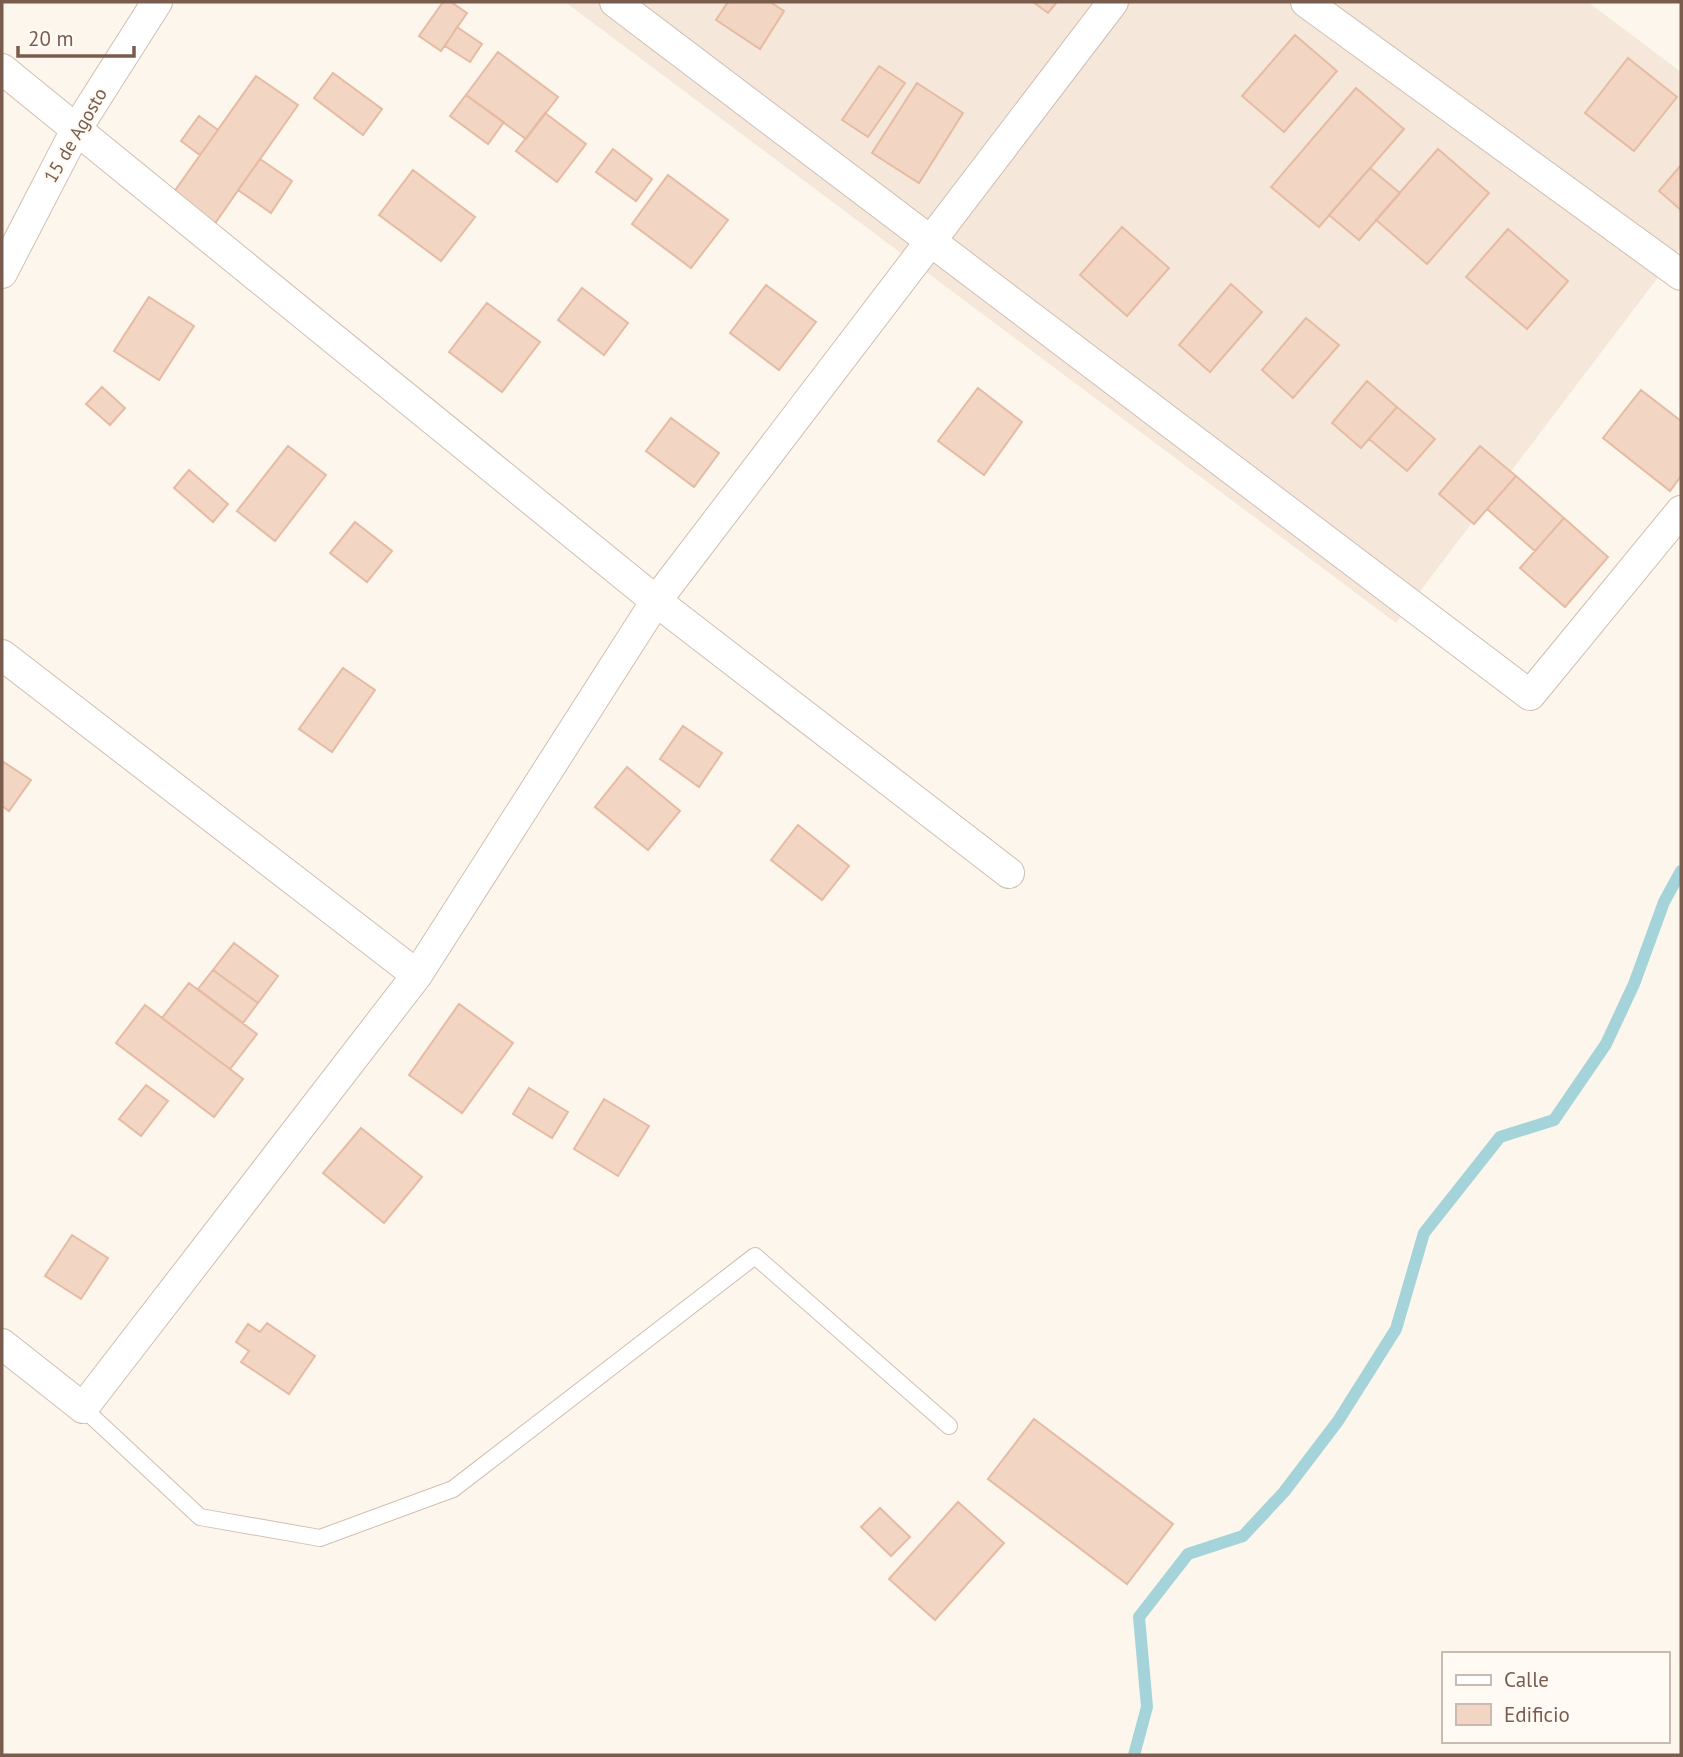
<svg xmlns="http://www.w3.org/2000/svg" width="1683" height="1757" viewBox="0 0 1683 1757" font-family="'PT Sans',sans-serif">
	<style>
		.residential { fill: #f5e8da }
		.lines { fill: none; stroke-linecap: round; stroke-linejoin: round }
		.stream { stroke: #a5d3da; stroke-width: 12 }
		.building { fill: #f3d5c3; stroke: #e6bba3; stroke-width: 2 }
		.service-casing { stroke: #d1beb0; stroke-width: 18 }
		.minor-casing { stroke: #d1beb0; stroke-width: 32 }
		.service { stroke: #fff; stroke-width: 16 }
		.minor { stroke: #fff; stroke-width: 30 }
		.labels { text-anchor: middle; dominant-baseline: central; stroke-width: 5; stroke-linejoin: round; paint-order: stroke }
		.street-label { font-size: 19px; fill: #7a5c4d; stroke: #fffaf3 }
	</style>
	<rect width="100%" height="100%" fill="#fdf6ec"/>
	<path class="residential" d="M 565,2 L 1588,2 L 1681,72 L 1681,247 L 1396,623 Z"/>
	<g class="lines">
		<path class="stream" d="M 1134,1755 L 1147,1707 L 1139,1617 L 1188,1554 L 1243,1536 L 1284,1492 L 1338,1421 L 1396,1329 L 1424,1233 L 1500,1137 L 1554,1120 L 1606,1044 L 1634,984 L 1664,902 L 1681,871"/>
	</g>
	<path class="building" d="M 443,2 L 451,2 L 467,13 L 441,51 L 419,36 Z
		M 728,2 L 770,2 L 784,11 L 760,49 L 716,20 Z
		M 1033,2 L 1057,2 L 1048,13 Z
		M 457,27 L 482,44 L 470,62 L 445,46 Z
		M 1295,35 L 1337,71 L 1284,132 L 1242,96 Z
		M 498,52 L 558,97 L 526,139 L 466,95 Z
		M 1628,58 L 1677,97 L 1634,151 L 1585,113 Z
		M 879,66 L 905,83 L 868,137 L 842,120 Z
		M 333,73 L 382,109 L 363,135 L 314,98 Z
		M 256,76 L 298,105 L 211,229 L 169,199 Z
		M 917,83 L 963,113 L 919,183 L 872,153 Z
		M 1356,88 L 1404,129 L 1319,227 L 1271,187 Z
		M 466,95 L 504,122 L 488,144 L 450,116 Z
		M 545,113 L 586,144 L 557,182 L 516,151 Z
		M 199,116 L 218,130 L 200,155 L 181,141 Z
		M 613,149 L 652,179 L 636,201 L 596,172 Z
		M 1438,149 L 1489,193 L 1427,264 L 1376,220 Z
		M 260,159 L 292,181 L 271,213 L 238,190 Z
		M 1681,165 L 1681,210 L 1659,191 Z
		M 1370,168 L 1400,193 L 1359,240 L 1329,215 Z
		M 413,170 L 475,217 L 441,261 L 379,215 Z
		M 668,175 L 728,220 L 691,268 L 632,224 Z
		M 1122,227 L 1169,268 L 1127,316 L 1080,275 Z
		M 1508,229 L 1568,281 L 1527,329 L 1466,277 Z
		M 1231,284 L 1262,312 L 1210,372 L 1179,345 Z
		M 766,285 L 816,322 L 779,370 L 730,333 Z
		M 582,288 L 628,323 L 604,355 L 558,320 Z
		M 149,297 L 194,326 L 159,380 L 114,351 Z
		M 487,303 L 540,342 L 502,392 L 449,352 Z
		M 1306,318 L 1339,345 L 1293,398 L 1262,370 Z
		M 1367,381 L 1397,407 L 1361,448 L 1332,423 Z
		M 102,387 L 125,408 L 110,425 L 86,404 Z
		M 978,388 L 1022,422 L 984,475 L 938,441 Z
		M 1641,390 L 1681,421 L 1681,476 L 1670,491 L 1603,438 Z
		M 1397,407 L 1435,439 L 1407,471 L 1369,439 Z
		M 671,418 L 719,453 L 694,487 L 646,451 Z
		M 288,446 L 326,475 L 275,541 L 237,511 Z
		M 1480,446 L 1516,476 L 1474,524 L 1439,494 Z
		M 189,470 L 228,504 L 213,522 L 174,488 Z
		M 1516,476 L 1564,518 L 1535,551 L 1487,509 Z
		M 1564,518 L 1608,557 L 1565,607 L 1520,568 Z
		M 355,522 L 392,551 L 367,582 L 330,553 Z
		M 343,668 L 375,690 L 332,752 L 299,729 Z
		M 683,726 L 722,753 L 699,787 L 660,759 Z
		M 2,761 L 31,780 L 9,811 L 2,806 Z
		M 627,767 L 680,811 L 648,850 L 595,807 Z
		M 798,825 L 849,866 L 822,900 L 771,860 Z
		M 234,943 L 278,976 L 258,1003 L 213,970 Z
		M 213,970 L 258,1003 L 243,1023 L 198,989 Z
		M 189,983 L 257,1034 L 230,1069 L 162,1018 Z
		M 459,1004 L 513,1043 L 462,1113 L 409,1075 Z
		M 145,1005 L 243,1079 L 214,1117 L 116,1043 Z
		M 146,1085 L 168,1101 L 141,1136 L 119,1119 Z
		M 529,1088 L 568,1112 L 552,1138 L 513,1114 Z
		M 604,1099 L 649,1126 L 618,1176 L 574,1149 Z
		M 361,1128 L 422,1177 L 384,1223 L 323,1173 Z
		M 72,1235 L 108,1258 L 81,1299 L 45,1276 Z
		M 267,1323 L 315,1356 L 289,1394 L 241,1362 L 249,1351 L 236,1342 L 248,1324 L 260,1332 Z
		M 1034,1419 L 1173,1524 L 1127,1584 L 988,1479 Z
		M 958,1502 L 1004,1543 L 935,1620 L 889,1579 Z
		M 880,1508 L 910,1537 L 891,1556 L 861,1527 Z"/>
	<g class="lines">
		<defs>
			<path id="service" d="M 83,1408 L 200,1517 L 320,1538 L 453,1489 L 755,1256 L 949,1426"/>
			<path id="minor" d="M 615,2 L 1530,695 L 1681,511
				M 1306,2 L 1681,275
				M 2,69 L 656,601 L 1009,873
				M 2,273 L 77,128 L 157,2
				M 2,655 L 417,975 L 83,1408 L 2,1344
				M 417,975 L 656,601 L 1113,2"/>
		</defs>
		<use href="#service" class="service-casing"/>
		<use href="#minor" class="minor-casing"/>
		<use href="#service" class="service"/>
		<use href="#minor" class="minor"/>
	</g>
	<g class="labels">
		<g class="street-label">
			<text transform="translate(75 135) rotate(-60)">15 de Agosto</text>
		</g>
	</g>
	<rect width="1683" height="1757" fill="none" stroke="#7a5c4d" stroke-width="7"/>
	<rect x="1442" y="1652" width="228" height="91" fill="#fffaf3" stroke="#cabbb1" stroke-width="2"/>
	<rect x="1456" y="1675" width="35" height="10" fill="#ffffff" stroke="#cabbb1" stroke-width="2"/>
	<text x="1504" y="1687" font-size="21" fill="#7a5c4d">Calle</text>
	<rect x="1456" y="1704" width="35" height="21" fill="#f3d5c3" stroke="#cabbb1" stroke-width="2"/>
	<text x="1504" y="1722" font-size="21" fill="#7a5c4d">Edificio</text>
	<path d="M18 46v10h116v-10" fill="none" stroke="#7a5c4d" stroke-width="3.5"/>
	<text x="28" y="46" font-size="21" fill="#7a5c4d" stroke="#fffaf3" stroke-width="5" paint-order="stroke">20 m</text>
</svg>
